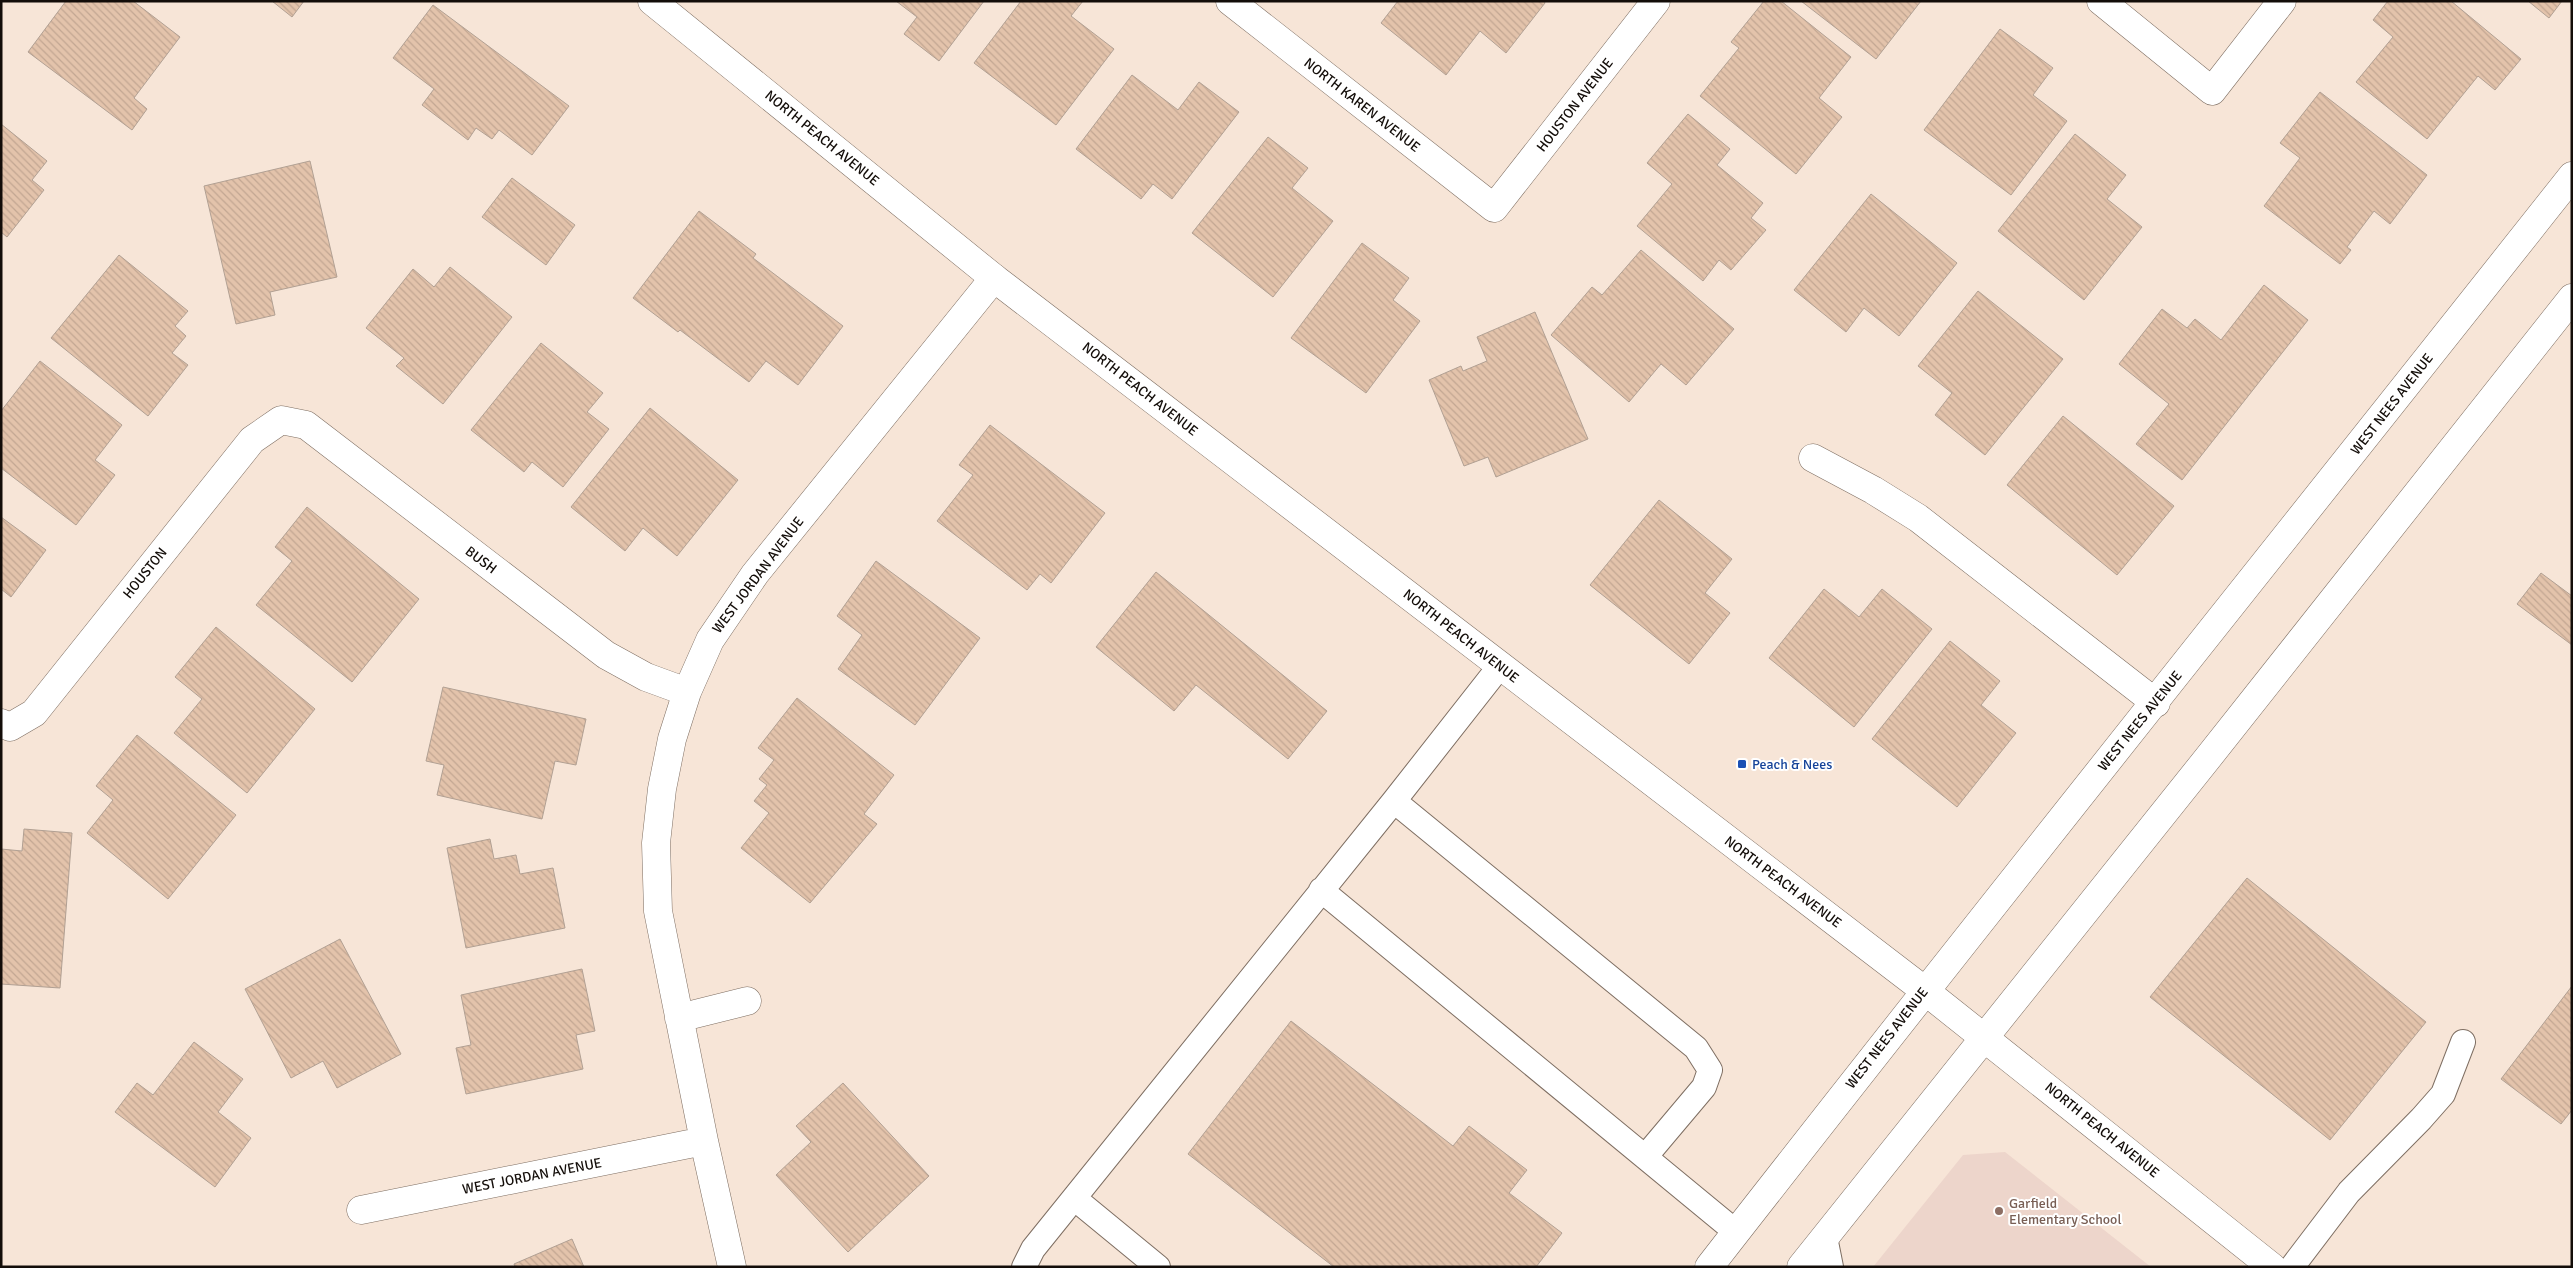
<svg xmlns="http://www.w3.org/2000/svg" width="2573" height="1268" viewBox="0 0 2573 1268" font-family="Signika,sans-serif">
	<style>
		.education { fill: #edd5cb }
		.building { fill: url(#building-back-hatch); stroke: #b1a093 }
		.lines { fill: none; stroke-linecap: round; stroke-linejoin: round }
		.lane-casing { stroke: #7e6e62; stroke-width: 26 }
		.street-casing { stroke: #7e6e62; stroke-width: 29 }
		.secondary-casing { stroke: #7e6e62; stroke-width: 29 }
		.lane { stroke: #fff; stroke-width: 24 }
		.street { stroke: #fff; stroke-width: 28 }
		.secondary { stroke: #fff; stroke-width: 28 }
		.transit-dot { fill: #1a4fb4; stroke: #fff; stroke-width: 2 }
		.education-dot { fill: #8d6e63; stroke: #fff; stroke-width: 2 }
		.labels { text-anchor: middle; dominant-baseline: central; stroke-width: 4; stroke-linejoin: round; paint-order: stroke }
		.street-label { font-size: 14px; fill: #130d09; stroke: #fff }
		.transit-label { font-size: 14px; fill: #164399; stroke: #fff; text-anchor: start }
		.education-label { font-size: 14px; fill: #785e54; stroke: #fff; text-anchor: start }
	</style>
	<defs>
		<pattern id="building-back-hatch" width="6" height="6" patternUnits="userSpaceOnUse" patternTransform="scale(1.25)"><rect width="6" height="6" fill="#e3c3ab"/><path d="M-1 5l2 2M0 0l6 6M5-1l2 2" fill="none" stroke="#c2a692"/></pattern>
	</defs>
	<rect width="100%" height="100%" fill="#f7e5d7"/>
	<path class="education" d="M 2005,1152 L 2151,1267 L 1873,1267 L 1963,1155 Z"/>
	<path class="building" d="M 66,1 L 133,1 L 180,37 L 134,98 L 147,109 L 132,130 L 28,52 Z
		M 272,1 L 304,1 L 292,17 Z
		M 896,1 L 984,1 L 939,61 L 904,34 L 917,17 Z
		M 1021,1 L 1083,1 L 1071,16 L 1114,49 L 1056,125 L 974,63 Z
		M 1398,1 L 1544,1 L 1545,3 L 1506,53 L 1480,31 L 1446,75 L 1381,23 Z
		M 1764,1 L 1781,1 L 1851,57 L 1819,98 L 1842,117 L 1796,174 L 1700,96 L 1739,48 L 1731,42 Z
		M 1801,1 L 1921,1 L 1876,59 Z
		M 2388,1 L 2451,1 L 2521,59 L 2495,90 L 2478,76 L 2427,139 L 2356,82 L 2393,37 L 2373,20 Z
		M 2528,1 L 2562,1 L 2549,18 Z
		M 433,5 L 569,106 L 532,155 L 499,130 L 492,139 L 476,128 L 468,140 L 422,105 L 434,89 L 393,58 Z
		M 2000,29 L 2053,68 L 2033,95 L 2067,121 L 2011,195 L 1924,130 Z
		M 1132,75 L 1178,110 L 1199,82 L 1239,112 L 1172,199 L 1153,184 L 1141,199 L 1076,149 Z
		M 2320,92 L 2427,175 L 2390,224 L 2374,211 L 2347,247 L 2351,250 L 2340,264 L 2264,206 L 2300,158 L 2280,143 Z
		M 1688,114 L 1730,149 L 1717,165 L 1763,203 L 1751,218 L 1766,230 L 1731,270 L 1719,260 L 1703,281 L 1637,226 L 1672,184 L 1647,163 Z
		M 1,124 L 47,161 L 32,180 L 44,190 L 7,237 L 1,232 Z
		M 2075,134 L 2126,175 L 2107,199 L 2142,227 L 2084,300 L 1998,231 Z
		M 1268,137 L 1308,168 L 1292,188 L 1333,221 L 1273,297 L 1192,233 Z
		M 310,161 L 337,277 L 270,292 L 275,315 L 236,324 L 204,186 Z
		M 512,178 L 575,225 L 546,265 L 482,217 Z
		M 1871,194 L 1957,263 L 1899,336 L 1864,308 L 1846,332 L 1794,290 Z
		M 699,211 L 756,254 L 753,258 L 843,326 L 798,385 L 766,361 L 749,382 L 680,330 L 678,332 L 633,298 Z
		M 1362,243 L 1409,278 L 1393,300 L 1420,321 L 1366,393 L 1291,338 Z
		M 1641,250 L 1734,329 L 1686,385 L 1661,364 L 1629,402 L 1551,335 L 1592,287 L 1602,295 Z
		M 119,255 L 188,311 L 175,326 L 186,336 L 172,353 L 188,365 L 148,416 L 51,338 Z
		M 450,267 L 512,317 L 443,404 L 396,366 L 404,358 L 366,328 L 413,269 L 434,287 Z
		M 2264,285 L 2308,320 L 2182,480 L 2136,444 L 2169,404 L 2119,364 L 2162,309 L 2187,328 L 2195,319 L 2221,340 Z
		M 1978,291 L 2063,359 L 1985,455 L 1935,415 L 1952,393 L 1918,366 Z
		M 1535,312 L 1588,439 L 1496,477 L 1488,457 L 1464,466 L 1429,380 L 1461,366 L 1463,371 L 1487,361 L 1477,337 Z
		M 541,343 L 603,393 L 587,412 L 609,429 L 563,487 L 532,462 L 524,472 L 471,430 Z
		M 40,361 L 122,425 L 95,460 L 115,475 L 76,525 L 1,468 L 1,411 Z
		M 650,408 L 738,480 L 677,556 L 643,528 L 625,551 L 571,507 Z
		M 2063,416 L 2174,506 L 2117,575 L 2007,485 Z
		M 990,425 L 1105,513 L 1051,583 L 1040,574 L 1027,590 L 937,521 L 973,475 L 959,465 Z
		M 1659,500 L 1732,559 L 1705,593 L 1730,613 L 1689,664 L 1590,585 Z
		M 307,507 L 419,599 L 352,682 L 256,605 L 292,561 L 275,547 Z
		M 1,517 L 46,550 L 11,597 L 1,589 Z
		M 876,561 L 980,638 L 915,725 L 838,669 L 862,635 L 837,616 Z
		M 1156,572 L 1327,711 L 1288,759 L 1196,685 L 1174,711 L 1096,647 Z
		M 2541,573 L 2572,596 L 2572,645 L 2517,604 Z
		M 1824,589 L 1859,617 L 1882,589 L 1932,629 L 1854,727 L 1769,658 Z
		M 216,627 L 315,709 L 247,793 L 174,733 L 202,699 L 175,677 Z
		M 1950,641 L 2000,681 L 1981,705 L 2016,733 L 1957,807 L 1872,739 Z
		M 443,687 L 586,719 L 576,765 L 555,761 L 542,819 L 437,795 L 444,765 L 426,761 Z
		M 797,698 L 894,775 L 864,814 L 877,824 L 810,903 L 741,848 L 769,813 L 754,801 L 767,785 L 759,779 L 774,760 L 758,748 Z
		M 137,735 L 236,815 L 168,899 L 87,833 L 113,800 L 96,786 Z
		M 24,829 L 72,833 L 60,988 L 1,984 L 1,849 L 22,851 Z
		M 490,839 L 494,859 L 516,855 L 520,874 L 553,868 L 565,928 L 466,948 L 447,848 Z
		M 2247,878 L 2426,1022 L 2330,1140 L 2150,997 Z
		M 340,939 L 401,1054 L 337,1088 L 323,1061 L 291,1078 L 245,989 Z
		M 582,969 L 595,1031 L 576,1035 L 583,1069 L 466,1094 L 456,1048 L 471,1045 L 461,995 Z
		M 2572,986 L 2572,1110 L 2561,1124 L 2501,1079 Z
		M 1291,1021 L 1453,1146 L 1469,1126 L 1527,1170 L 1509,1193 L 1562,1233 L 1536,1267 L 1334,1267 L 1188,1154 Z
		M 194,1042 L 243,1079 L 218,1112 L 251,1138 L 215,1187 L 115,1112 L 137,1083 L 153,1095 Z
		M 843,1083 L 929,1176 L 848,1252 L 776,1175 L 811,1142 L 796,1126 Z
		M 572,1239 L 584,1267 L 515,1267 L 514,1264 Z"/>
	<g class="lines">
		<defs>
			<path id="lane" d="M 1394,801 L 1696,1048 L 1710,1070 L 1704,1087 L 1645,1157
				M 1321,890 L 1736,1232
				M 1074,1198 L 1158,1267
				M 1825,1237 L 1831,1267
				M 1024,1267 L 1033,1249 L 1394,801 L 1500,666
				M 2292,1267 L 2349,1192 L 2421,1119 L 2443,1094 L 2463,1042"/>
			<path id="street" d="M 1230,1 L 1494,208 L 1656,1
				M 2101,1 L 2212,91 L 2282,1
				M 1813,458 L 1873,490 L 1918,518 L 2156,703
				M 1,723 L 10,727 L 34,713 L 252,440 L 281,420 L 306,425 L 606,655 L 646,677 L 687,692
				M 679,1018 L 747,1001
				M 361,1210 L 704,1141
				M 732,1267 L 704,1141 L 658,911 L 656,843 L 662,789 L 672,739 L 687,692 L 710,640 L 755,574 L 994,278"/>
			<path id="secondary" d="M 652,1 L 994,278 L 1924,990 L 2272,1267
				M 1709,1267 C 1994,901 2284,540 2572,176
				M 1801,1267 L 2207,759 L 2572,298"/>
		</defs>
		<use href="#lane" class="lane-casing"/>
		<use href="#street" class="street-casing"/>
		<use href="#secondary" class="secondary-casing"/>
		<use href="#lane" class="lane"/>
		<use href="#street" class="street"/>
		<use href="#secondary" class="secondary"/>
	</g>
	<rect class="transit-dot" x="1737" y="759" width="10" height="10" rx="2.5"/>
	<circle class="education-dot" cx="1999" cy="1211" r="5"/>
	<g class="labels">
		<g class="street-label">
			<text transform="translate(1362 105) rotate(38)">NORTH KAREN AVENUE</text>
			<text transform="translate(1575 105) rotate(-52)">HOUSTON AVENUE</text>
			<text transform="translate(822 138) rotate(39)">NORTH PEACH AVENUE</text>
			<text transform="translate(1140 389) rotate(38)">NORTH PEACH AVENUE</text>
			<text transform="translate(2392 404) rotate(-52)">WEST NEES AVENUE</text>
			<text transform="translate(481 560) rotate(37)">BUSH</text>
			<text transform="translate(145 573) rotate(-51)">HOUSTON</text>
			<text transform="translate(758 575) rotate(-53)">WEST JORDAN AVENUE</text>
			<text transform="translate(1461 636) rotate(38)">NORTH PEACH AVENUE</text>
			<text transform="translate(2140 721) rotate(-51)">WEST NEES AVENUE</text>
			<text transform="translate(1783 882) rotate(37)">NORTH PEACH AVENUE</text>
			<text transform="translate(1887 1038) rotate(-52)">WEST NEES AVENUE</text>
			<text transform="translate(2102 1130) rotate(39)">NORTH PEACH AVENUE</text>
			<text transform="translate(532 1176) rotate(-11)">WEST JORDAN AVENUE</text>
		</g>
		<g class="transit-label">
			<text x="1752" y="764">Peach &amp; Nees</text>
		</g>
		<g class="education-label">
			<text x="2009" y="1203">Garfield<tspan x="2009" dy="16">Elementary School</tspan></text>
		</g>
	</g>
	<rect width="2573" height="1268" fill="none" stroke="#130d09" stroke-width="5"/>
</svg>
